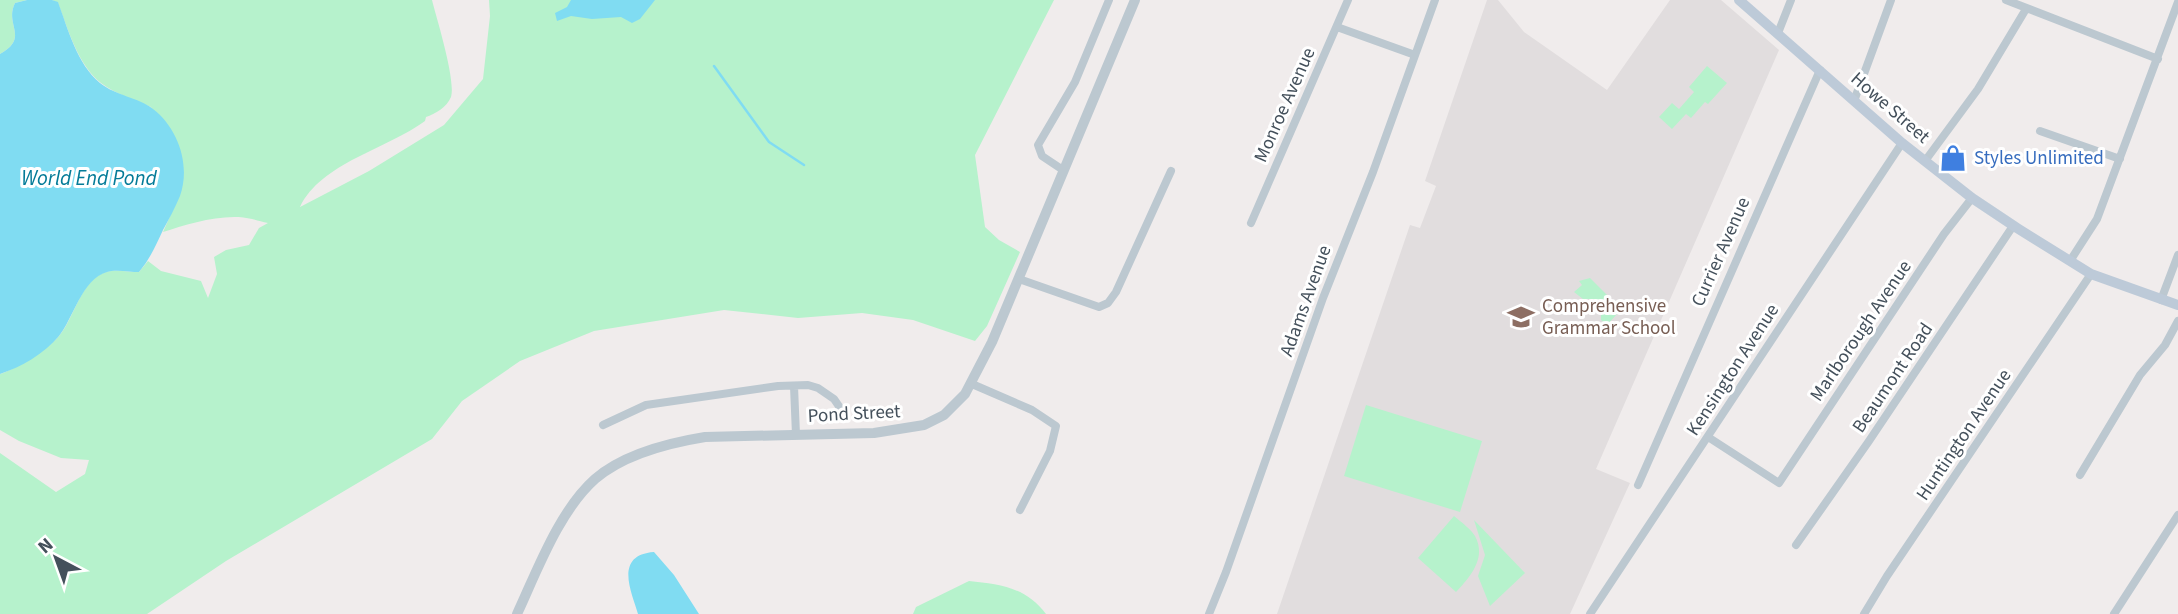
<svg xmlns="http://www.w3.org/2000/svg" width="2178" height="614" viewBox="0 0 2178 614" font-family="'Source Sans 3',sans-serif">
	<style>
		.education { fill: #e1ddde }
		.green { fill: #b6f2cc }
		.water { fill: #80dcf2 }
		.lines { fill: none; stroke-linecap: round; stroke-linejoin: round }
		.stream { stroke: #80dcf2; stroke-width: 2.5 }
		.minor { stroke: #bcc8d0; stroke-width: 8 }
		.tertiary { stroke: #bcc8d0; stroke-width: 10 }
		.secondary { stroke: #bdcad8; stroke-width: 10 }
		.labels { text-anchor: middle; dominant-baseline: central; stroke-width: 6; stroke-linejoin: round; paint-order: stroke }
		.street-label { font-size: 19px; fill: #44505b; stroke: #fff }
		.shop-label { font-size: 19px; fill: #366cbe; stroke: #fff; text-anchor: start }
		.education-label { font-size: 19px; fill: #785e54; stroke: #fff; text-anchor: start }
		.water-label { font-size: 21px; font-style: italic; fill: #047b98; stroke: #fff }
	</style>
	<rect width="100%" height="100%" fill="#f0ecec"/>
	<path class="education" d="M 1487,0 L 1498,0 L 1524,32 L 1607,90 L 1670,0 L 1721,0 L 1779,50 L 1596,469 L 1630,483 L 1570,614 L 1277,614 L 1410,225 L 1420,228 L 1436,186 L 1425,181 Z"/>
	<path class="green" d="M 0,0 L 27,0 L 15,3 C 4,25 30,37 0,54 Z
		M 52,0 L 432,0 C 437,20 456,80 451,97 C 447,107 435,114 426,117 L 425,121 C 387,149 321,163 300,207 L 369,171 L 444,125 L 483,79 L 490,16 L 489,0 L 1054,0 L 975,155 L 985,227 L 999,240 L 1020,252 L 987,326 L 975,341 L 913,320 L 862,313 L 798,318 L 724,310 L 594,331 L 520,361 L 462,401 L 432,439 L 226,561 L 147,614 L 0,614 L 0,453 L 56,492 L 85,474 L 89,460 L 61,458 L 19,441 L 0,430 L 0,374 C 16,369 48,349 59,336 C 74,319 81,279 106,272 C 115,269 130,272 139,272 L 148,261 L 161,271 L 201,281 L 208,298 L 217,274 L 214,257 L 226,250 L 249,245 L 259,228 L 268,223 C 262,222 257,220 252,219 C 226,212 187,224 163,232 L 180,194 L 151,107 C 134,100 116,94 101,83 C 78,65 68,29 58,3 Z
		M 1707,66 L 1727,83 L 1708,104 L 1705,102 L 1691,118 L 1686,114 L 1672,129 L 1659,117 L 1672,103 L 1679,109 L 1694,92 L 1689,87 Z
		M 1590,278 L 1618,306 L 1617,314 L 1607,325 L 1601,320 L 1601,305 L 1595,299 L 1583,299 L 1574,292 L 1582,285 L 1579,281 Z
		M 1366,405 L 1482,441 L 1460,512 L 1344,476 Z
		M 1454,516 C 1461,522 1471,529 1475,536 C 1487,558 1470,577 1456,592 L 1418,558 Z
		M 1474,520 L 1525,573 L 1490,606 L 1478,576 L 1485,555 Z
		M 969,581 C 999,584 1026,587 1046,614 L 913,614 L 916,607 Z"/>
	<path class="water" d="M 27,0 L 52,0 L 58,2 C 68,29 77,64 100,83 C 116,96 138,97 153,109 C 178,128 191,165 180,196 C 175,208 169,219 163,230 C 156,245 150,259 139,272 C 130,272 115,269 107,272 C 82,279 73,319 59,336 C 44,354 21,367 0,374 L 0,54 C 30,37 4,25 15,3 Z
		M 571,0 L 655,0 L 640,19 L 632,23 L 621,17 L 592,19 L 571,16 L 557,21 L 555,13 L 567,7 Z
		M 654,552 L 674,575 L 699,614 L 638,614 C 632,593 613,555 654,552 Z"/>
	<g class="lines">
		<path class="stream" d="M 714,66 L 769,142 L 804,165"/>
		<path class="minor" d="M 2006,0 L 2158,59
			M 1337,27 L 1415,55
			M 1778,33 L 1791,0
			M 1854,101 L 1891,0
			M 2040,131 L 2120,159
			M 1925,161 L 1978,89 L 2026,9
			M 1063,170 L 1042,156 L 1038,145 L 1075,82 L 1109,0
			M 1251,223 L 1348,0
			M 2070,261 L 2097,219 L 2178,2
			M 1019,279 L 1099,307 L 1108,303 L 1116,292 L 1171,171
			M 2161,300 L 2178,255
			M 972,384 L 1032,410 L 1056,426 L 1050,451 L 1020,510
			M 794,386 L 796,435
			M 603,425 L 646,405 L 778,386 L 808,385 L 818,388 L 834,399 L 845,415
			M 1708,437 L 1779,483 L 1944,234 L 1972,198
			M 2080,475 L 2140,375 L 2165,345 L 2178,321
			M 1638,485 L 1820,70
			M 1796,545 L 1869,441 L 2013,226
			M 1209,614 L 1226,572 L 1323,298 L 1373,172 L 1435,0
			M 1590,614 L 1902,143
			M 1864,614 L 1887,576 L 2091,274
			M 2114,614 L 2178,515"/>
		<path class="tertiary" d="M 517,614 C 537,571 559,511 595,479 C 624,454 668,443 705,437 L 874,433 L 924,425 L 944,415 L 965,394 L 992,342 L 1135,0"/>
		<path class="secondary" d="M 1739,0 L 1902,143 L 1972,198 L 2017,228 L 2091,274 L 2178,305"/>
	</g>
	<defs>
		<symbol id="shop-bare" viewBox="-9 -9 18 18"><path d="M-5-2.5h2.3a2.7 3.5 0 0 1 5.4 0H5L5.5 6h-11ZM-1.5-2.5h3a1.5 2.3 0 0 0-3 0Z" fill="#3f7fe0" stroke="#fff" stroke-width="2.5" paint-order="stroke"/></symbol>
		<symbol id="school-bare" viewBox="-9 -9 18 18"><path d="M0-5L7-2L0 1L-7-2ZM-4 1L0 2.5L4 1V4Q0 6-4 4Z" fill="#8d6e63" stroke="#fff" stroke-width="2.5" paint-order="stroke"/></symbol>
	</defs>
	<g fill-rule="evenodd">
		<use href="#shop-bare" x="1934" y="139" width="38" height="38"/>
		<use href="#school-bare" x="1502" y="298" width="38" height="38"/>
	</g>
	<g class="labels">
		<g class="street-label">
			<text transform="translate(1285 105) rotate(-66)">Monroe Avenue</text>
			<text transform="translate(1890 108) rotate(41)">Howe Street</text>
			<text transform="translate(1721 252) rotate(-66)">Currier Avenue</text>
			<text transform="translate(1306 301) rotate(-70)">Adams Avenue</text>
			<text transform="translate(1861 331) rotate(-56)">Marlborough Avenue</text>
			<text transform="translate(1733 370) rotate(-57)">Kensington Avenue</text>
			<text transform="translate(1893 378) rotate(-56)">Beaumont Road</text>
			<text transform="translate(854 414) rotate(-3)">Pond Street</text>
			<text transform="translate(1964 435) rotate(-56)">Huntington Avenue</text>
		</g>
		<g class="shop-label">
			<text x="1974" y="158">Styles Unlimited</text>
		</g>
		<g class="education-label">
			<text x="1542" y="306">Comprehensive<tspan x="1542" dy="22">Grammar School</tspan></text>
		</g>
		<g class="water-label">
			<text x="89" y="178">World End Pond</text>
		</g>
	</g>
	<g transform="translate(56 558) rotate(319)" stroke="#ffffff" stroke-width="5" paint-order="stroke">
	<path d="M0-5L12 26L0 18L-12 26Z" fill="#44505b"/>
	<text y="-10" font-size="19" font-weight="bold" text-anchor="middle" fill="#44505b">N</text>
	</g>
</svg>
